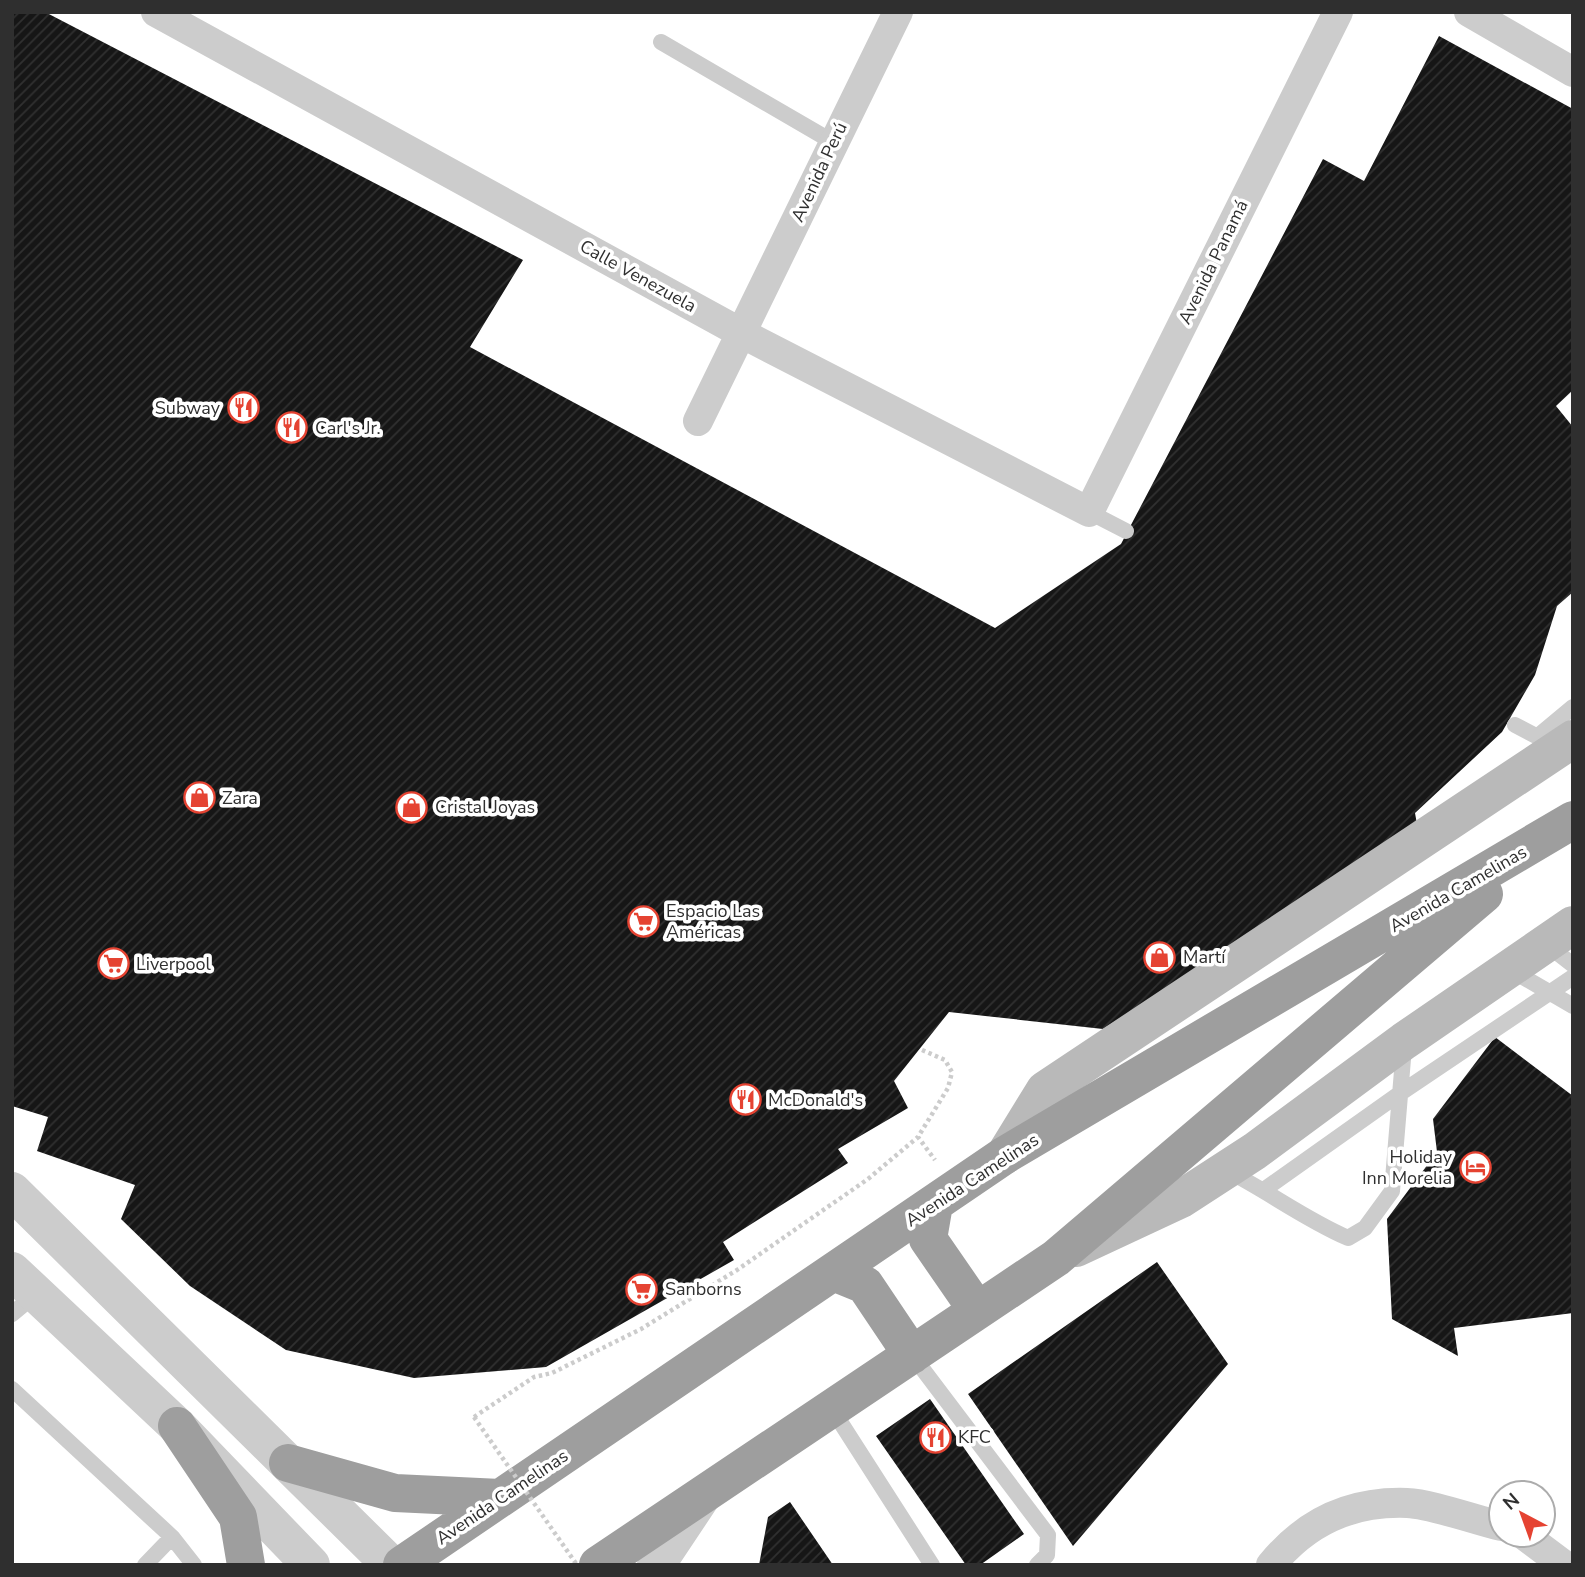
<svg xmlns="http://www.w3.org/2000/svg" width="1585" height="1577" viewBox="0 0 1585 1577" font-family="'Nunito Sans',sans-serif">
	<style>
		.building { fill: url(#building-hatch) }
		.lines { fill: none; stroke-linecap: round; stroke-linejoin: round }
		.path { stroke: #ccc; stroke-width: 4.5; stroke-dasharray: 3.5 3.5; stroke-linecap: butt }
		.service { stroke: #ccc; stroke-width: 16 }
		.minor { stroke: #ccc; stroke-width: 30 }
		.tertiary { stroke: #ccc; stroke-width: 38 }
		.secondary { stroke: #b9b9b9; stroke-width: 38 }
		.trunk { stroke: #9e9e9e; stroke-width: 38 }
		.path-bridge { stroke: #ccc; stroke-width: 4.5; stroke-dasharray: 3.5 3.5; stroke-linecap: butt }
		.labels { text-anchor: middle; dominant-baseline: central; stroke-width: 7; stroke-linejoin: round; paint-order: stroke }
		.street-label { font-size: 18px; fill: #2f2f2f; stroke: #fff }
		.poi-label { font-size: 18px; fill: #2f2f2f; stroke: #fff; text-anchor: start }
	</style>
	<defs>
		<pattern id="building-hatch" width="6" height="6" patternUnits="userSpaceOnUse" patternTransform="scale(1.75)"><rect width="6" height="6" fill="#161616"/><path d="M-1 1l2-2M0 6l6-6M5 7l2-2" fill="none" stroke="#303030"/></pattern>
	</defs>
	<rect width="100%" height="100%" fill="#fff"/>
	<path class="building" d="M 13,12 L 45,12 L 523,260 L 470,347 L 995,628 L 1121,544 L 1323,159 L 1364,181 L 1439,36 L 1573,109 L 1573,390 L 1556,406 L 1573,427 L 1573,592 L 1557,606 L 1535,675 L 1502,732 L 1415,813 L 1418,830 L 1103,1029 L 949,1012 L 894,1081 L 908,1108 L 838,1149 L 848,1163 L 723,1242 L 734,1260 L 546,1367 L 414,1378 L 286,1350 L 190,1286 L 121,1219 L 135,1185 L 37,1151 L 48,1117 L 12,1106 Z
		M 1495,1037 L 1573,1096 L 1573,1313 L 1454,1328 L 1458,1356 L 1392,1319 L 1387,1219 L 1437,1152 L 1433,1119 Z
		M 1157,1262 L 1228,1364 L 1073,1546 L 968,1394 Z
		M 930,1399 L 1024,1534 L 980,1565 L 966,1565 L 876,1436 Z
		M 790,1502 L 833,1565 L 759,1565 L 768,1517 Z"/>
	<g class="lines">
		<path class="path" d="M 922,1050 L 945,1060 L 952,1072 L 948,1088 L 918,1137 L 935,1160
			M 474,1417 L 534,1377 L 552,1373 L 641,1329 L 737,1270 L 868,1179 L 918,1137"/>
		<path class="service" d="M 661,42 L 833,142
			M 1089,512 L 1126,531
			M 1515,725 L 1559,748
			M 1537,737 L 1573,707
			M 1546,944 L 1573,965
			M 1511,970 L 1573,1006
			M 1228,1171 C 1269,1192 1306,1220 1348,1238 L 1365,1228 L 1392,1191 L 1404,1047
			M 1265,1189 L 1399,1094 L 1573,977
			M 12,1314 L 36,1294
			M 912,1355 L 1048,1535 L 1047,1555 L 1037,1565
			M 12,1389 L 172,1537 L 194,1565
			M 832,1409 L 932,1565
			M 145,1565 L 172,1537"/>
		<path class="minor" d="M 156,12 L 743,334 L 1089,512 L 1338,12
			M 1469,12 L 1573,72
			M 698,421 L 898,12
			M 1524,1535 L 1564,1565
			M 1271,1565 C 1306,1522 1350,1501 1407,1503 C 1432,1504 1475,1520 1501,1526"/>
		<path class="tertiary" d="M 12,1191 L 391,1565
			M 12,1271 L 177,1426 L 311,1565
			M 656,1565 L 702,1496"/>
		<path class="secondary" d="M 1005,1155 L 1045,1090 L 1573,739
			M 1076,1248 L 1181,1199 L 1255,1151 L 1404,1041 L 1573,925"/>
		<path class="trunk" d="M 934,1204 L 928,1239 L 977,1310
			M 833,1272 L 865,1285 L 912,1355
			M 177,1426 L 238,1517 L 246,1565
			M 288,1463 L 395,1493 L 500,1498
			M 402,1565 L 1005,1155 L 1573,820
			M 598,1565 L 1056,1258 L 1484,894"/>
		<path class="path-bridge" d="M 474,1417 L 577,1565"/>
	</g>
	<defs>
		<symbol id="restaurant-ring" viewBox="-11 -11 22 22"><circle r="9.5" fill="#fff" stroke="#e54332" stroke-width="1.5"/><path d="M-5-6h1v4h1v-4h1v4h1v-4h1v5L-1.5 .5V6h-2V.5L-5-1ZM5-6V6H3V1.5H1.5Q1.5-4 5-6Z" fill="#e54332"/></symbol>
		<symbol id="shop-ring" viewBox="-11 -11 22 22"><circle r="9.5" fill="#fff" stroke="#e54332" stroke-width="1.5"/><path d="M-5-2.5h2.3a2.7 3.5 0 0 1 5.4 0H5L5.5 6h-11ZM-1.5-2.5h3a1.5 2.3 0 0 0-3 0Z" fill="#e54332"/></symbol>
		<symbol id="supermarket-ring" viewBox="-11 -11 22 22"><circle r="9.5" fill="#fff" stroke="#e54332" stroke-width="1.5"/><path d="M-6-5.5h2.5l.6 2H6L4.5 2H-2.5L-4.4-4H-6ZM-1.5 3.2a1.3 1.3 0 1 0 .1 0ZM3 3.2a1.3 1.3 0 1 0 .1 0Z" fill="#e54332"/></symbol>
		<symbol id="hotel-ring" viewBox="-11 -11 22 22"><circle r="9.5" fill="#fff" stroke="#e54332" stroke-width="1.5"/><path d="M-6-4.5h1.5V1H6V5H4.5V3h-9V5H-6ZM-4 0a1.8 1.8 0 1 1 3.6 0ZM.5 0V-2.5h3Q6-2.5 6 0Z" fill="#e54332"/></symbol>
	</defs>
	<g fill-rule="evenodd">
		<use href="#restaurant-ring" x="226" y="390" width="35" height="35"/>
		<use href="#restaurant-ring" x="274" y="410" width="35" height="35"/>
		<use href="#shop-ring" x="182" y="780" width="35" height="35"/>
		<use href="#shop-ring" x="394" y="790" width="35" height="35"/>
		<use href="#supermarket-ring" x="626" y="904" width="35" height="35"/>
		<use href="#shop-ring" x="1142" y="940" width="35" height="35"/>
		<use href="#supermarket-ring" x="96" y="946" width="35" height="35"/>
		<use href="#restaurant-ring" x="728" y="1082" width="35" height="35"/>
		<use href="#hotel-ring" x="1458" y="1150" width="35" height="35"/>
		<use href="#supermarket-ring" x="624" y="1272" width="35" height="35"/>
		<use href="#restaurant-ring" x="918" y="1420" width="35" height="35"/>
	</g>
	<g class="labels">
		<g class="street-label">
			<text transform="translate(819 172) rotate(-65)">Avenida Perú</text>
			<text transform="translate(1213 262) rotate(-64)">Avenida Panamá</text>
			<text transform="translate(638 276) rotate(29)">Calle Venezuela</text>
			<text transform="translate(1458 889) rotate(-30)">Avenida Camelinas</text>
			<text transform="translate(972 1180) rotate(-33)">Avenida Camelinas</text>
			<text transform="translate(502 1497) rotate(-34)">Avenida Camelinas</text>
		</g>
		<g class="poi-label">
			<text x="220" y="408" text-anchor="end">Subway</text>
			<text x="315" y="428">Carl's Jr.</text>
			<text x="222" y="798">Zara</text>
			<text x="435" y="807">Cristal Joyas</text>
			<text x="666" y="911">Espacio Las<tspan x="666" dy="21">Américas</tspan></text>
			<text x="1183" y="957">Martí</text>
			<text x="136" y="964">Liverpool</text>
			<text x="768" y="1100">McDonald's</text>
			<text x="1452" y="1157" text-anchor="end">Holiday<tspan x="1452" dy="21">Inn Morelia</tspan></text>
			<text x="665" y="1289">Sanborns</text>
			<text x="958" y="1437">KFC</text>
		</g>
	</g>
	<rect width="1585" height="1577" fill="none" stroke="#2f2f2f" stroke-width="28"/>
	<g transform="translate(1522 1514) rotate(319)"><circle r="33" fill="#ffffff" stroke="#acacac" stroke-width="2"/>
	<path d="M0-5L12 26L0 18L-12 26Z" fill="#e54332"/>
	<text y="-10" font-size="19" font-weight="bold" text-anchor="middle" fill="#2f2f2f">N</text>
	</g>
</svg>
